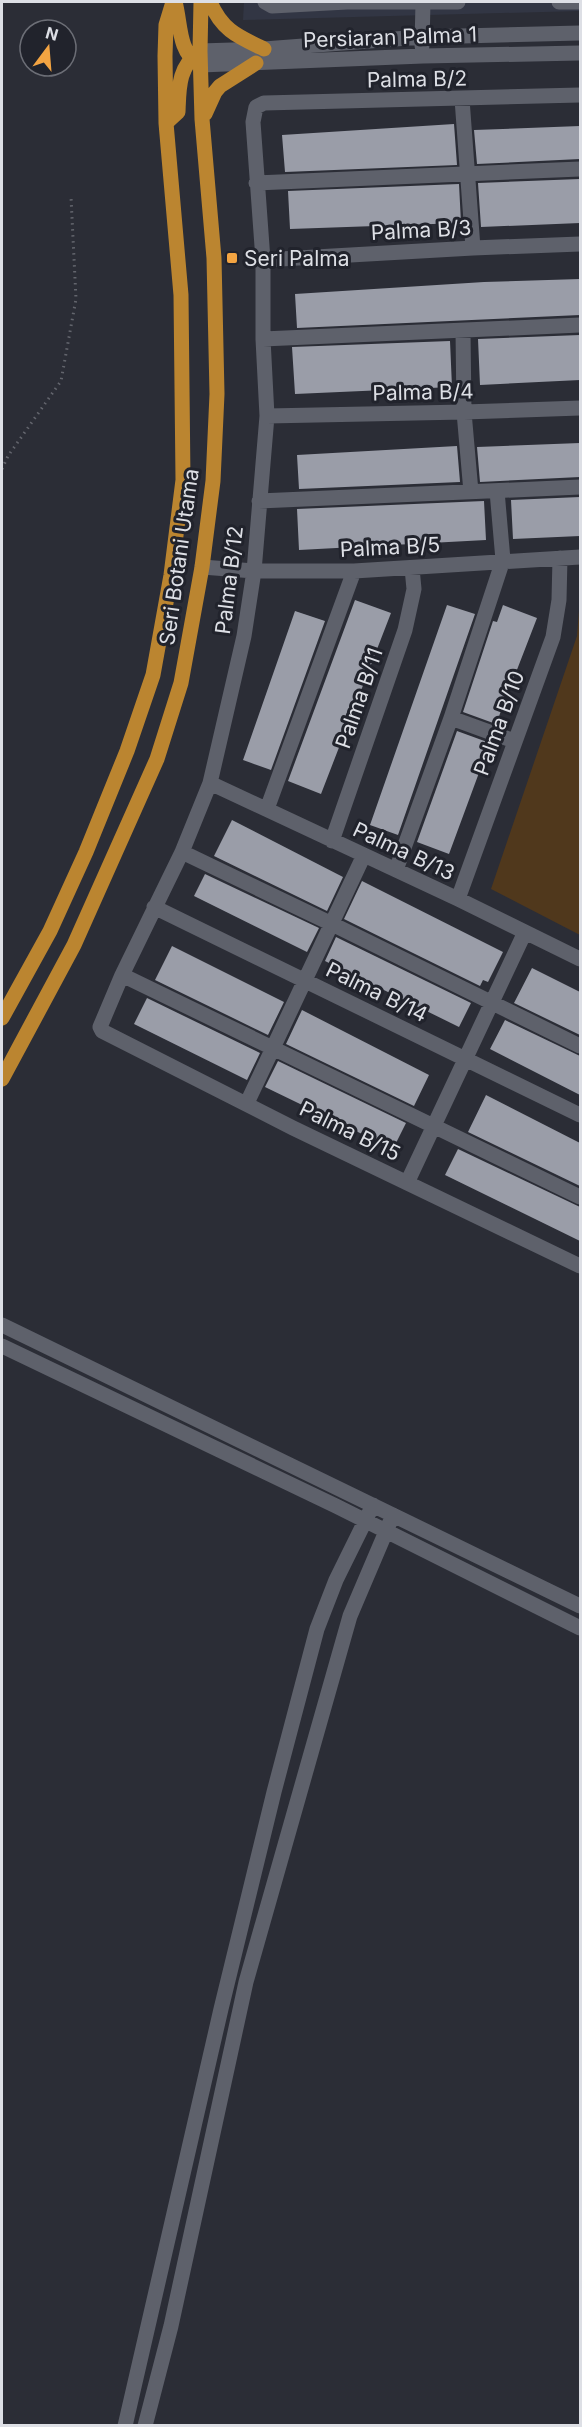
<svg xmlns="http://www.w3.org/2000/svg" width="582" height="2427" viewBox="0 0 582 2427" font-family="Inter,sans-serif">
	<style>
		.built { fill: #323644 }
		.green { fill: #50381c }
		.building { fill: #9a9da8 }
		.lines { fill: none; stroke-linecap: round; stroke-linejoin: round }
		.path { stroke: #63656d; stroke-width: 3; stroke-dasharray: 1.5 4.5; stroke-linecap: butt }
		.minor { stroke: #5e616b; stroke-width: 15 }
		.major { stroke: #bb8530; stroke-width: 15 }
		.poi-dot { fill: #f3a442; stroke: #21232c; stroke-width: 2 }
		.labels { text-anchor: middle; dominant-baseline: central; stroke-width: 6; stroke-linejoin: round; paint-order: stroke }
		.street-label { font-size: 21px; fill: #dddfe5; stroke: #21232c }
		.poi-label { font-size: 21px; fill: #dddfe5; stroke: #21232c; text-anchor: start }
	</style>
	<rect width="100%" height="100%" fill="#2b2d36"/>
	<path class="built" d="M 244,2 L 580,2 L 580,11 L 243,20 Z"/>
	<path class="green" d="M 580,598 L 580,935 L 491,889 L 577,636 Z"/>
	<path class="building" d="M 454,124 L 457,165 L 285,172 L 282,135 Z
		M 580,126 L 580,159 L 477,164 L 474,130 Z
		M 580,179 L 580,223 L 481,227 L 478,183 Z
		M 459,184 L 461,223 L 290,229 L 288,191 Z
		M 580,279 L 580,315 L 297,328 L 295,294 L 484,282 Z
		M 580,335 L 580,380 L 480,385 L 478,339 Z
		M 450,341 L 452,387 L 295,394 L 292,347 Z
		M 580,443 L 580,477 L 480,482 L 477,447 Z
		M 457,446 L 460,482 L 299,489 L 297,455 Z
		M 580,497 L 580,536 L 513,539 L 511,500 Z
		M 484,501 L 486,540 L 299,550 L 297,509 Z
		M 355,600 L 391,613 L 321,794 L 288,781 Z
		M 447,605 L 475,614 L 398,835 L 370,825 Z
		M 503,605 L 537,618 L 496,724 L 463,712 L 493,621 L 497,622 Z
		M 295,611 L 325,621 L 271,770 L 243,760 Z
		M 457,731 L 490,743 L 449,854 L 417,842 Z
		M 232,820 L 343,877 L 327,911 L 214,856 Z
		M 205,874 L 319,928 L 307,952 L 194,896 Z
		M 362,881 L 503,952 L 488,982 L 483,980 L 480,986 L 344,919 Z
		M 336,937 L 471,1003 L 459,1027 L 325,961 Z
		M 172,946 L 284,1002 L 268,1035 L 155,980 Z
		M 532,968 L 580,992 L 580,1035 L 514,1003 Z
		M 147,998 L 260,1053 L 247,1080 L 134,1024 Z
		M 302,1010 L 429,1075 L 414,1106 L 286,1044 Z
		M 505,1020 L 580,1056 L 580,1095 L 490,1049 Z
		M 278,1061 L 406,1123 L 393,1149 L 265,1087 Z
		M 486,1095 L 580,1143 L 580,1186 L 468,1132 Z
		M 458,1149 L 580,1207 L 580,1241 L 445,1175 Z"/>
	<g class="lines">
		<path class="path" d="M 2,469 L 8,456 L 61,381 L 76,299 L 71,197"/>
		<path class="minor" d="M 265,2 L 272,6 L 347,2 L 458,2
			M 559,2 L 580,2
			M 422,46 L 423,2
			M 200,51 L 264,49 L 421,37 L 580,33
			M 201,65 L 423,56 L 580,53
			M 580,95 L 264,103 L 256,107 L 253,122 L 263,260 L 263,339 L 267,416 L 254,571 L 244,636 L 210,783 L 182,852 L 122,975 L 100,1027 L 102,1031 L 293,1128 L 580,1266
			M 462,99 L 473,248
			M 256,183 L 580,169
			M 263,260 L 473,248 L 580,244
			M 463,331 L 464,412 L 471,492
			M 263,339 L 580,325
			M 267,416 L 464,412 L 580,408
			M 259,501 L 580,487
			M 202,567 L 254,571 L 354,571 L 580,557
			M 451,718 L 514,741
			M 210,783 L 458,899 L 580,959
			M 267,809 L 354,571
			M 332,841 L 405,630 L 414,589 L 412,568
			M 182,852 L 332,924 L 580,1046
			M 396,870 L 451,718 L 503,560 L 497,491
			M 458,899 L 553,637 L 559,600 L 560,558
			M 154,907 L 580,1115
			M 122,975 L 580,1197
			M 247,1103 L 364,855
			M 407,1183 L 525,932
			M 2,1325 L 580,1606
			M 2,1346 L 336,1506 L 580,1628
			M 125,2426 L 221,2009 L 274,1792 L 317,1629 L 336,1580 L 373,1505
			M 145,2426 L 171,2326 L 246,1982 L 350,1616 L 393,1515"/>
		<path class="major" d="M 175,2 C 181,24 178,51 198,63
			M 210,2 C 222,30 237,36 264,49
			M 205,114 L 215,92 L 220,86 L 256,63
			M 166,123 L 178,112 C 179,88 178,67 200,51
			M 2,1018 L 50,931 L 86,852 L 127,751 L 153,675 L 171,575 L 183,480 L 181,295 L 166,123 L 165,56 L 166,25 L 173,2
			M 2,1079 L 74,945 L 157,759 L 181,683 L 202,567 L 213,481 L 217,394 L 214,258 L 202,119 L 200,51 L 201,2"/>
	</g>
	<rect class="poi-dot" x="226" y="252" width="12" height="12" rx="3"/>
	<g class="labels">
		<g class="street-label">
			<text transform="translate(390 37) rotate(-2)">Persiaran Palma 1</text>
			<text transform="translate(417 79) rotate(-1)">Palma B/2</text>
			<text transform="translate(421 230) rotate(-3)">Palma B/3</text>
			<text transform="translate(423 392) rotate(-1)">Palma B/4</text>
			<text transform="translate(390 547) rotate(-3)">Palma B/5</text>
			<text transform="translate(179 557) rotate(-82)">Seri Botani Utama</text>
			<text transform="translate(229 580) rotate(-83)">Palma B/12</text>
			<text transform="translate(359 698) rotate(-71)">Palma B/11</text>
			<text transform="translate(499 723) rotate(-70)">Palma B/10</text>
			<text transform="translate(404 851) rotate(25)">Palma B/13</text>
			<text transform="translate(377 992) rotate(26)">Palma B/14</text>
			<text transform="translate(350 1131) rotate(26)">Palma B/15</text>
		</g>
		<g class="poi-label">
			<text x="244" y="258">Seri Palma</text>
		</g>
	</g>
	<rect width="582" height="2427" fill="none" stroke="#dddfe5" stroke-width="6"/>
	<g transform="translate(48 48) rotate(16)"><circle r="28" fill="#21232c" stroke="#6c6e76" stroke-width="1.5"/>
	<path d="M0-4.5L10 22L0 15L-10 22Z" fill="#f3a442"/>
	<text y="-9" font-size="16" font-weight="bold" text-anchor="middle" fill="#dddfe5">N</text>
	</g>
</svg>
